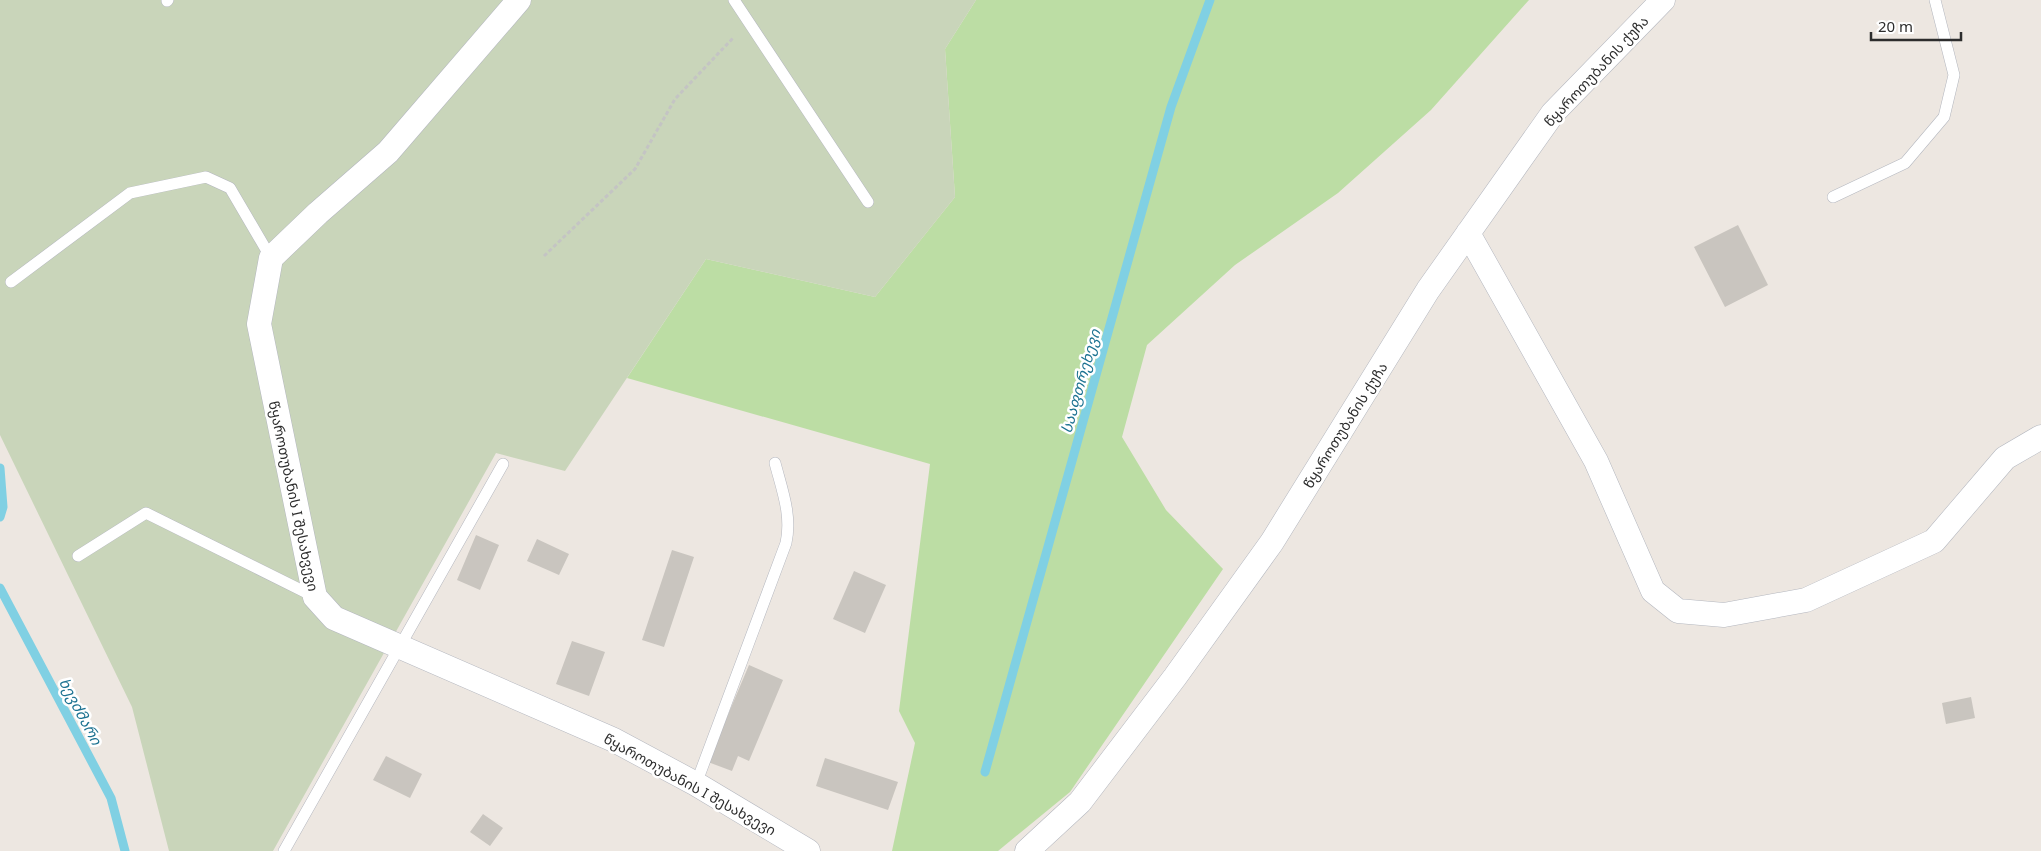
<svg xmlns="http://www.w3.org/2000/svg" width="2041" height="851" viewBox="0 0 2041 851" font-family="'Noto Sans','Noto Sans Georgian',sans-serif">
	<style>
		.green { fill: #bcdda4 }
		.cemetery { fill: #c9d5ba }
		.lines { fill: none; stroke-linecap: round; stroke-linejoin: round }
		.stream { stroke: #80d0e3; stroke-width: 9 }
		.building { fill: #c9c5bf }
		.lane-casing { stroke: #b4b7bf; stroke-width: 12 }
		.street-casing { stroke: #b4b7bf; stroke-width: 25 }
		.path { stroke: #c4c4c4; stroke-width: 3; stroke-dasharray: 4 2.5; stroke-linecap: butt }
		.lane { stroke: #fff; stroke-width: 11 }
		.street { stroke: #fff; stroke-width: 24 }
		.labels { text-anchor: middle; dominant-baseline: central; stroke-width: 5; stroke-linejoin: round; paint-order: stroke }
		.street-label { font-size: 14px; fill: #2d2d2d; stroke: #fff }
		.water-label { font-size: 15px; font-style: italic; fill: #1c7291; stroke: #fff }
	</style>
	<rect width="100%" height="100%" fill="#ede7e1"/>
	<path class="green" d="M 976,0 L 1529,0 L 1431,110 L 1338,193 L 1235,265 L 1147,345 L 1122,437 L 1166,510 L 1223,569 L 1070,792 L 998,851 L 892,851 L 915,743 L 899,711 L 930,464 L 627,378 L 706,259 L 875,297 L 955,197 L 945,49 Z"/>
	<path class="cemetery" d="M 0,0 L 976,0 L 945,49 L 955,197 L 875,297 L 706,259 L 565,471 L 496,453 L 273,851 L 169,851 L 132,707 L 0,435 Z"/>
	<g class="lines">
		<path class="stream" d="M 0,468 L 3,507 L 0,517
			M 0,588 L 111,798 L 125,851
			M 985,772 L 1171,107 L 1210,0"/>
	</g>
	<path class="building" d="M 1738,225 L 1768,285 L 1725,307 L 1694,247 Z
		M 476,535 L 499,545 L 480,590 L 457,580 Z
		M 537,539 L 569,554 L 559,575 L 527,561 Z
		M 672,550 L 694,557 L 664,647 L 642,640 Z
		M 854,571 L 886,585 L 865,633 L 833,619 Z
		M 572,641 L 605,652 L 589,696 L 556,684 Z
		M 749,665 L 783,680 L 749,761 L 738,756 L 732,771 L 708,762 Z
		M 1971,697 L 1975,718 L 1946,724 L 1942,703 Z
		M 386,756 L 422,774 L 410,798 L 373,780 Z
		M 825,758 L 898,782 L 888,810 L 816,786 Z
		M 483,814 L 503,828 L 490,846 L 470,832 Z"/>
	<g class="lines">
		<defs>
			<path id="lane" d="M 734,0 L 868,202
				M 167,1 L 168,0
				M 1833,197 L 1905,163 L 1944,117 L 1954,75 L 1935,0
				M 11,282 L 130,193 L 206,177 L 230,188 L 271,258
				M 78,556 L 146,513 L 313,596
				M 696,784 L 786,543 C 792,515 782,490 775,463
				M 284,851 L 503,464"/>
			<path id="street" d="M 519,0 L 388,152 L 318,213 L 271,258 L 259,324 L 315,597 L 334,618 L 614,740 L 696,784 L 808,851
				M 1468,233 L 1596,461 L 1653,591 L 1678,611 L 1724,615 L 1806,600 L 1934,541 L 2005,458 L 2041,437
				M 1027,851 L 1080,802 L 1175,677 L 1272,542 L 1428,290 L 1553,113 L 1663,0"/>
		</defs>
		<use href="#lane" class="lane-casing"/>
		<use href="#street" class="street-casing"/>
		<path class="path" d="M 544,256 L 635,169 L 675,99 L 734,37"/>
		<use href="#lane" class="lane"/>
		<use href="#street" class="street"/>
	</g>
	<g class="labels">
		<g class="street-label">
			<text transform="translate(1596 71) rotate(-47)">წყაროთუბანის ქუჩა</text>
			<text transform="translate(1345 425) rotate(-58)">წყაროთუბანის ქუჩა</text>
			<text transform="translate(294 496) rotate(78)">წყაროთუბანის I შესახვევი</text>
			<text transform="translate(690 784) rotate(29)">წყაროთუბანის I შესახვევი</text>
		</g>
		<g class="water-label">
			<text transform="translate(1080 381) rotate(-74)">სააფთრეხევი</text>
			<text transform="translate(81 711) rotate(62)">ხევძმარი</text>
		</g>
	</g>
	<path d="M1871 32v8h90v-8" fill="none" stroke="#2d2d2d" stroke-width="2.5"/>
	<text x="1878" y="32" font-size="15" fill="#2d2d2d" stroke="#ffffff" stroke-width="4" paint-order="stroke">20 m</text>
</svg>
